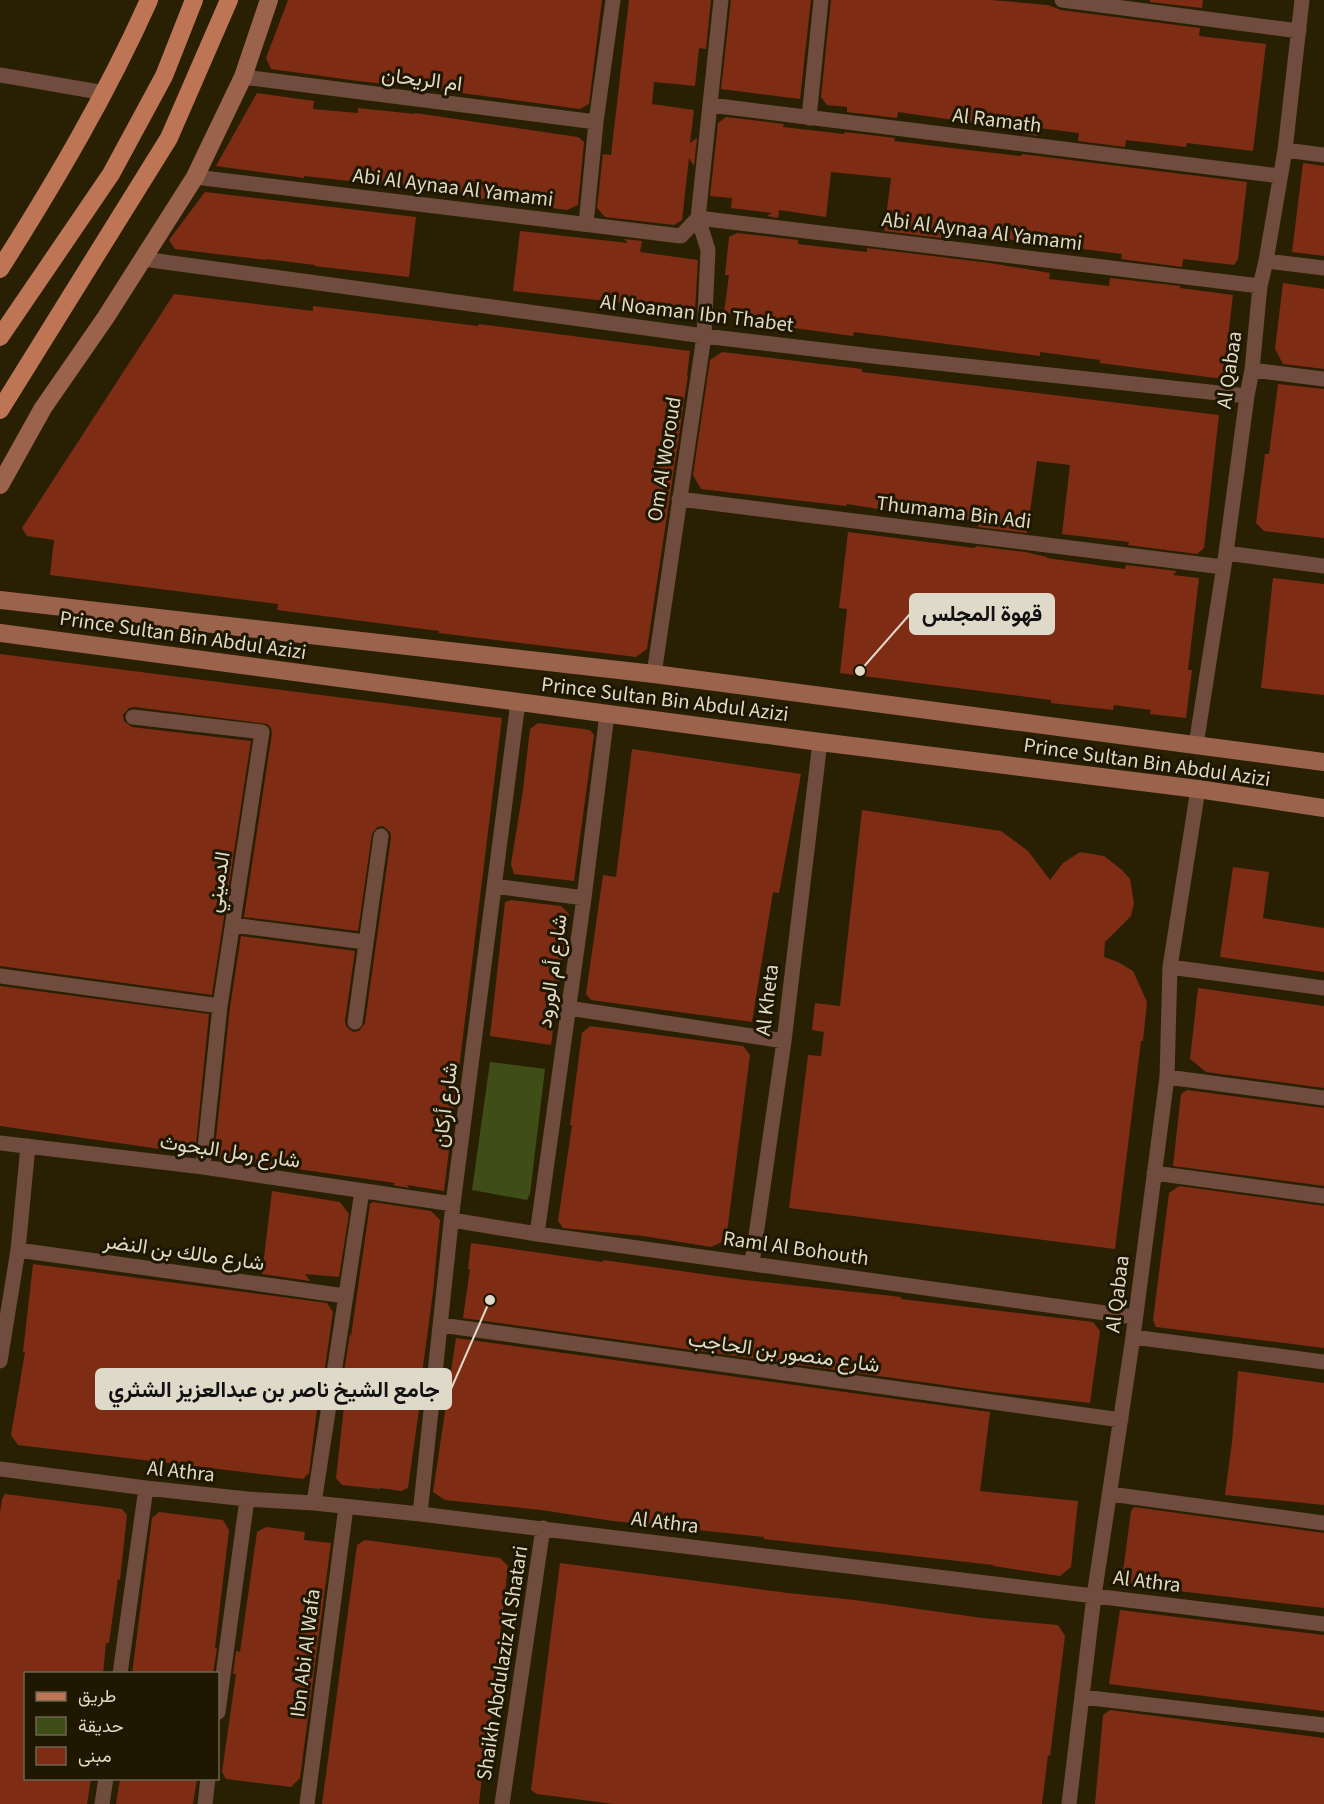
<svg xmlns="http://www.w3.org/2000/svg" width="1324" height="1804" viewBox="0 0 1324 1804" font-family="'Source Sans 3',Vazirmatn,sans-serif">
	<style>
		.green { fill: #3f4e16 }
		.building { fill: #7e2c14 }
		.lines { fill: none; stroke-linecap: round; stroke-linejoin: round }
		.street { stroke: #6f4c3d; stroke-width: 15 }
		.secondary { stroke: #9b634c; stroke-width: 18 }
		.primary { stroke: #bd7556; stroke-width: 18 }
		.labels { text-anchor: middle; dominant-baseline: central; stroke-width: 6; stroke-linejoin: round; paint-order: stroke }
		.street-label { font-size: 21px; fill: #dfd9c9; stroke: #1f1700 }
		.leader { fill: none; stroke: #dfd9c9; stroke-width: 2 }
		.callout-dot { fill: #dfd9c9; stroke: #1f1700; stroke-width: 2 }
		.callout { fill: #dfd9c9; stroke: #dfd9c9; stroke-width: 2 }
		.callout-label { font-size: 22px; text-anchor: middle; font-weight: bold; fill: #111 }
	</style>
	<rect width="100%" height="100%" fill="#292003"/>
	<path class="green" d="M 490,1062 L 545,1069 L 530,1194 L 527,1200 L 472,1190 Z"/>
	<path class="building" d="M 288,0 L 602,0 L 589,104 L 580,109 L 402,85 L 402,86 L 358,81 L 271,69 L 266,58 Z
		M 629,0 L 711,0 L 706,49 L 699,48 L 695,86 L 654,82 L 652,104 L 694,110 L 690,143 L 697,138 L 694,166 L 689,158 L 682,220 L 674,225 L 605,217 L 597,208 L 603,154 L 611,155 Z
		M 731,0 L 811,0 L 800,99 L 721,89 Z
		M 831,0 L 991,0 L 1048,5 L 1061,10 L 1200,28 L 1199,36 L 1266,44 L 1253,151 L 1187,143 L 1186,147 L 1126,140 L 1125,147 L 1078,141 L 1079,133 L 1039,128 L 1038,136 L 1024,134 L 1025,127 L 988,122 L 988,125 L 898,112 L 897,118 L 847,112 L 847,107 L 827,105 L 821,97 Z
		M 1150,0 L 1203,0 L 1202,8 L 1150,2 Z
		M 257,93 L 314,101 L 313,109 L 358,113 L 358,108 L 415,114 L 415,113 L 578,137 L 584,142 L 578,205 L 567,210 L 350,181 L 304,176 L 304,178 L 216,166 Z
		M 726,117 L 784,124 L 783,127 L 844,134 L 845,132 L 895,138 L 894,141 L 951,148 L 1021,156 L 1022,154 L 1247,182 L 1238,259 L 1234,265 L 1183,259 L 1182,267 L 1121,259 L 1122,254 L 942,231 L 941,238 L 884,231 L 891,178 L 831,172 L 826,217 L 779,210 L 778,218 L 767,216 L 772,213 L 731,208 L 732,198 L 710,196 L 718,123 Z
		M 1303,163 L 1324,166 L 1324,256 L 1292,252 Z
		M 205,192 L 416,217 L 409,277 L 314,266 L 315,265 L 266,259 L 266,260 L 175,249 L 169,240 Z
		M 520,231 L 628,243 L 624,239 L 642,241 L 640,252 L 698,260 L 695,310 L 635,301 L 635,304 L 513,291 Z
		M 737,233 L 798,240 L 798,244 L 867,252 L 867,248 L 990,263 L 1050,273 L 1049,279 L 1109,286 L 1110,278 L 1119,279 L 1180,286 L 1180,288 L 1233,295 L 1223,379 L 1100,363 L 1100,360 L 1040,352 L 1040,356 L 854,332 L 853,336 L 794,328 L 794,323 L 724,313 L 729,275 L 725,275 L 729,237 Z
		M 1283,283 L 1324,289 L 1324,369 L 1283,364 L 1275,349 Z
		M 174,294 L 313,311 L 313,306 L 478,326 L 479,324 L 690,351 L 687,376 L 688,375 L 647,649 L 636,657 L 439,633 L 439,631 L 277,610 L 278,604 L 50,575 L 54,540 L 27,536 L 22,528 Z
		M 722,352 L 862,369 L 862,372 L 1219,415 L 1204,548 L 1197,554 L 1128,545 L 1129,542 L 1062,534 L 1070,465 L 1037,461 L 1027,533 L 978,527 L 979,521 L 917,515 L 847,504 L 846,506 L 701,489 L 693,475 L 710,360 Z
		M 1278,384 L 1324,389 L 1324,538 L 1264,531 L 1256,523 L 1265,454 L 1269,454 Z
		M 848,532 L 975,548 L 976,546 L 1025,552 L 1047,557 L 1047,558 L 1125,569 L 1126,565 L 1177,571 L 1173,575 L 1199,578 L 1188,670 L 1192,670 L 1186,718 L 1150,714 L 1151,710 L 1114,705 L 1113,710 L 1051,703 L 1051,700 L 840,673 L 847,609 L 839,608 Z
		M 1273,578 L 1324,584 L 1324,695 L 1261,688 Z
		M 0,654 L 502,718 L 444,1191 L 407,1185 L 409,1188 L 393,1185 L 395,1183 L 214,1157 L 230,1007 L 241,936 L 355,951 L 345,1021 L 346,1026 L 350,1030 L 354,1032 L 359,1031 L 365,1023 L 391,837 L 390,832 L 383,826 L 377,827 L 372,834 L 358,931 L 244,917 L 272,733 L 271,728 L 267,724 L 134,707 L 129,708 L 123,715 L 124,721 L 132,727 L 251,741 L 212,995 L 0,966 Z
		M 538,723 L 590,730 L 594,735 L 574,881 L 514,874 L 511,864 L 523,790 L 530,729 Z
		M 632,749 L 801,774 L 779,893 L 773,892 L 752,1022 L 591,1000 L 586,994 L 603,875 L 616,877 Z
		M 862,810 L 1001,831 L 1028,851 L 1050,880 L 1063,863 L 1080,852 L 1104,856 L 1122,870 L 1130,879 L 1134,903 L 1131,916 L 1105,942 L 1104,957 L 1118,962 L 1133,971 L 1147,1002 L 1143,1041 L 1141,1041 L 1115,1249 L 789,1208 L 808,1055 L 821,1056 L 824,1032 L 812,1030 L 815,1003 L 840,1006 Z
		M 1233,867 L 1269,872 L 1263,918 L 1324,928 L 1324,972 L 1220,957 Z
		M 511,900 L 561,906 L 569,914 L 551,1045 L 490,1036 L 505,902 Z
		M 0,986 L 209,1014 L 195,1154 L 0,1126 Z
		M 1198,988 L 1324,1006 L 1324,1088 L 1206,1072 L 1190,1059 Z
		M 590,1026 L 743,1046 L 750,1055 L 726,1240 L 711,1247 L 643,1236 L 563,1228 L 558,1221 L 572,1125 L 570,1125 L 582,1033 Z
		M 1187,1090 L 1324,1108 L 1324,1186 L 1173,1166 L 1181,1094 Z
		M 1179,1186 L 1324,1206 L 1324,1348 L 1156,1327 L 1153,1320 L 1169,1193 Z
		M 272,1191 L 340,1202 L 349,1214 L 339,1277 L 305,1274 L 310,1281 L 262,1274 Z
		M 373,1202 L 431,1211 L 440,1220 L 433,1292 L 422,1374 L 424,1374 L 408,1488 L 401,1491 L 380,1488 L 380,1489 L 342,1485 L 336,1478 L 345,1398 L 340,1397 L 350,1334 L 351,1336 L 370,1204 Z
		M 471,1243 L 603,1262 L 603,1260 L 745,1280 L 901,1297 L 901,1299 L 1093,1322 L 1100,1331 L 1090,1403 L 993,1392 L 463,1318 L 470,1269 L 468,1269 Z
		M 33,1264 L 327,1303 L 333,1312 L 321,1395 L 319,1394 L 309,1473 L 303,1479 L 18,1445 L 11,1435 L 25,1352 L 23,1352 Z
		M 456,1338 L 990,1412 L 980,1491 L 1078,1501 L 1071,1567 L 1060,1576 L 993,1566 L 993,1565 L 764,1539 L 764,1537 L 613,1521 L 541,1510 L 445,1500 L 433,1492 Z
		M 1238,1371 L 1324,1383 L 1324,1505 L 1225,1495 L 1232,1442 Z
		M 5,1494 L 122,1509 L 127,1515 L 120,1580 L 118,1579 L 109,1643 L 106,1643 L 103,1674 L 26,1674 L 26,1779 L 91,1779 L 87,1804 L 0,1804 L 0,1513 L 2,1499 Z
		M 1134,1507 L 1324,1533 L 1324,1608 L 1127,1585 L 1122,1579 L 1131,1511 Z
		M 159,1512 L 223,1520 L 229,1530 L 215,1648 L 217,1648 L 213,1674 L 132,1674 L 152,1518 Z
		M 266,1527 L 305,1532 L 304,1540 L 331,1543 L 300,1778 L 291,1787 L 226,1779 L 222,1772 L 236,1674 L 233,1674 L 236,1651 L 240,1652 L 257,1532 Z
		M 365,1540 L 500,1558 L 508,1566 L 487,1751 L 485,1751 L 479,1804 L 322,1804 L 357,1545 Z
		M 560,1563 L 788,1593 L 855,1600 L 982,1618 L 1058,1625 L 1065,1636 L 1050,1756 L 1048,1755 L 1042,1804 L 613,1804 L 537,1794 L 531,1790 Z
		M 1120,1610 L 1324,1635 L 1324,1711 L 1109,1684 Z
		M 1110,1710 L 1324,1738 L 1324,1804 L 1095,1804 L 1103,1715 Z
		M 120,1779 L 197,1779 L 193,1804 L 116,1804 Z"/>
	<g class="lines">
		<path class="street" d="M 721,0 L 698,218 L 1260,286
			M 1062,0 L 1299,31
			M 0,75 L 105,93
			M 243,77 L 596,122
			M 710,105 L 1280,176
			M 809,118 L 821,0
			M 1285,150 L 1324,155
			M 195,177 L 681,236 L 698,218 L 708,250 L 704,336 L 654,674
			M 586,224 L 596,122 L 613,0
			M 143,259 L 704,336 L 881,357 L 1247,396
			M 1266,261 L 1324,268
			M 1252,370 L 1324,379
			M 679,499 L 1223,567
			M 1226,553 L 1324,566
			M 133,717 L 262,732 L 220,1006 L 203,1167
			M 1196,745 L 1226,553 L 1247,396 L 1252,370 L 1260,286 L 1266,261 L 1285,150 L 1302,0
			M 494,886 L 584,898
			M 233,925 L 365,942
			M 1170,967 L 1324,988
			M 0,976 L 220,1006
			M 568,1008 L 784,1041
			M 355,1022 L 381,836
			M 1167,1077 L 1324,1098
			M 0,1143 L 203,1167 L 453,1204
			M 1154,1173 L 1324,1196
			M 452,1220 L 537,1234 L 1134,1317
			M 537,1234 L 584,898 L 607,714
			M 18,1250 L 345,1296
			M 752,1263 L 784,1041 L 820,742
			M 441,1325 L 1121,1420
			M 1133,1337 L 1324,1362
			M 0,1361 L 18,1250 L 28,1146
			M 0,1469 L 146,1488 L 247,1499 L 314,1503 L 420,1514 L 1324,1624
			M 1110,1494 L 1324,1523
			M 314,1503 L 362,1191
			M 420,1514 L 453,1204 L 518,702
			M 120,1674 L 146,1488
			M 1082,1697 L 1324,1725
			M 218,1712 L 247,1499
			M 102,1804 L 106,1778
			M 205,1804 L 208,1778
			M 307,1804 L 346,1507
			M 502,1804 L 543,1528
			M 1069,1804 L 1094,1596 L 1133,1337 L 1167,1077 L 1170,967 L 1198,789"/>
		<path class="secondary" d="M 0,485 L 43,408 L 106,317 L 195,177 L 243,77 L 269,0
			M 0,600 L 654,674 L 1324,762
			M 0,633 L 820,742 L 1198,789 L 1324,808"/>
		<path class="primary" d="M 0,269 C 55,182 107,94 149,0
			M 0,337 L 111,174 L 164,76 L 194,0
			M 0,410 L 169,138 L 229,0"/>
	</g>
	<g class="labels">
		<g class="street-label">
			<text transform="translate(422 79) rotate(7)">ام الريحان</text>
			<text transform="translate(997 120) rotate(7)">Al Ramath</text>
			<text transform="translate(453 187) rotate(7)">Abi Al Aynaa Al Yamami</text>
			<text transform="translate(982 231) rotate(7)">Abi Al Aynaa Al Yamami</text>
			<text transform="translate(697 313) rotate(7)">Al Noaman Ibn Thabet</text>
			<text transform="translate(1229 370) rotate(-82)">Al Qabaa</text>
			<text transform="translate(664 459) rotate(-81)">Om Al Woroud</text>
			<text transform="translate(954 512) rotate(7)">Thumama Bin Adi</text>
			<text transform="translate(183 635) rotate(8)">Prince Sultan Bin Abdul Azizi</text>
			<text transform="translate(665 699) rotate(7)">Prince Sultan Bin Abdul Azizi</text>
			<text transform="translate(1147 762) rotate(8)">Prince Sultan Bin Abdul Azizi</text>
			<text transform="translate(218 882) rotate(-81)">الدميني</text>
			<text transform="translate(552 971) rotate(-82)">شارع أم الورود</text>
			<text transform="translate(767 1000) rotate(-83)">Al Kheta</text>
			<text transform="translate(445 1105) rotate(-83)">شارع أركان</text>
			<text transform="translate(230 1151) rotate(8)">شارع رمل البحوث</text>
			<text transform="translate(796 1248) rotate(8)">Raml Al Bohouth</text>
			<text transform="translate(184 1252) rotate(8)">شارع مالك بن النضر</text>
			<text transform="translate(1117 1294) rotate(-83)">Al Qabaa</text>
			<text transform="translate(784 1352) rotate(8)">شارع منصور بن الحاجب</text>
			<text transform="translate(181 1471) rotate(6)">Al Athra</text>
			<text transform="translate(665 1522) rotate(7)">Al Athra</text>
			<text transform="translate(1147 1581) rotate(7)">Al Athra</text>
			<text transform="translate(305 1653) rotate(-83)">Ibn Abi Al Wafa</text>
			<text transform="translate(502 1663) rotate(-81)">Shaikh Abdulaziz Al Shatari</text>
		</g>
	</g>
	<path class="leader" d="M860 671L910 614M490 1300L451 1389"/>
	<g class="callout-dot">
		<circle cx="860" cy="671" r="6"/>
		<circle cx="490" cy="1300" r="6"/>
	</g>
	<g class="callout">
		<rect x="910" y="594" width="144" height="40" rx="6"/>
		<rect x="96" y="1369" width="355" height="40" rx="6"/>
	</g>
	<g class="callout-label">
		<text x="982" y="621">قهوة المجلس</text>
		<text x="274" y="1397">جامع الشيخ ناصر بن عبدالعزيز الشثري</text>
	</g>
	<rect x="24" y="1672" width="195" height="108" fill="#1f1700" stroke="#6c6550" stroke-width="1.5"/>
	<rect x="36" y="1692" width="30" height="9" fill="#bd7556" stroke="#6c6550" stroke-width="1.5"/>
	<text x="78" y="1702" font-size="18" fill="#dfd9c9">طريق</text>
	<rect x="36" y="1717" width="30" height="18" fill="#3f4e16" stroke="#6c6550" stroke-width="1.5"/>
	<text x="78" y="1732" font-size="18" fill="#dfd9c9">حديقة</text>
	<rect x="36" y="1747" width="30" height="18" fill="#7e2c14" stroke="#6c6550" stroke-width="1.5"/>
	<text x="78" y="1762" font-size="18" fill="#dfd9c9">مبنى</text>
</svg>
